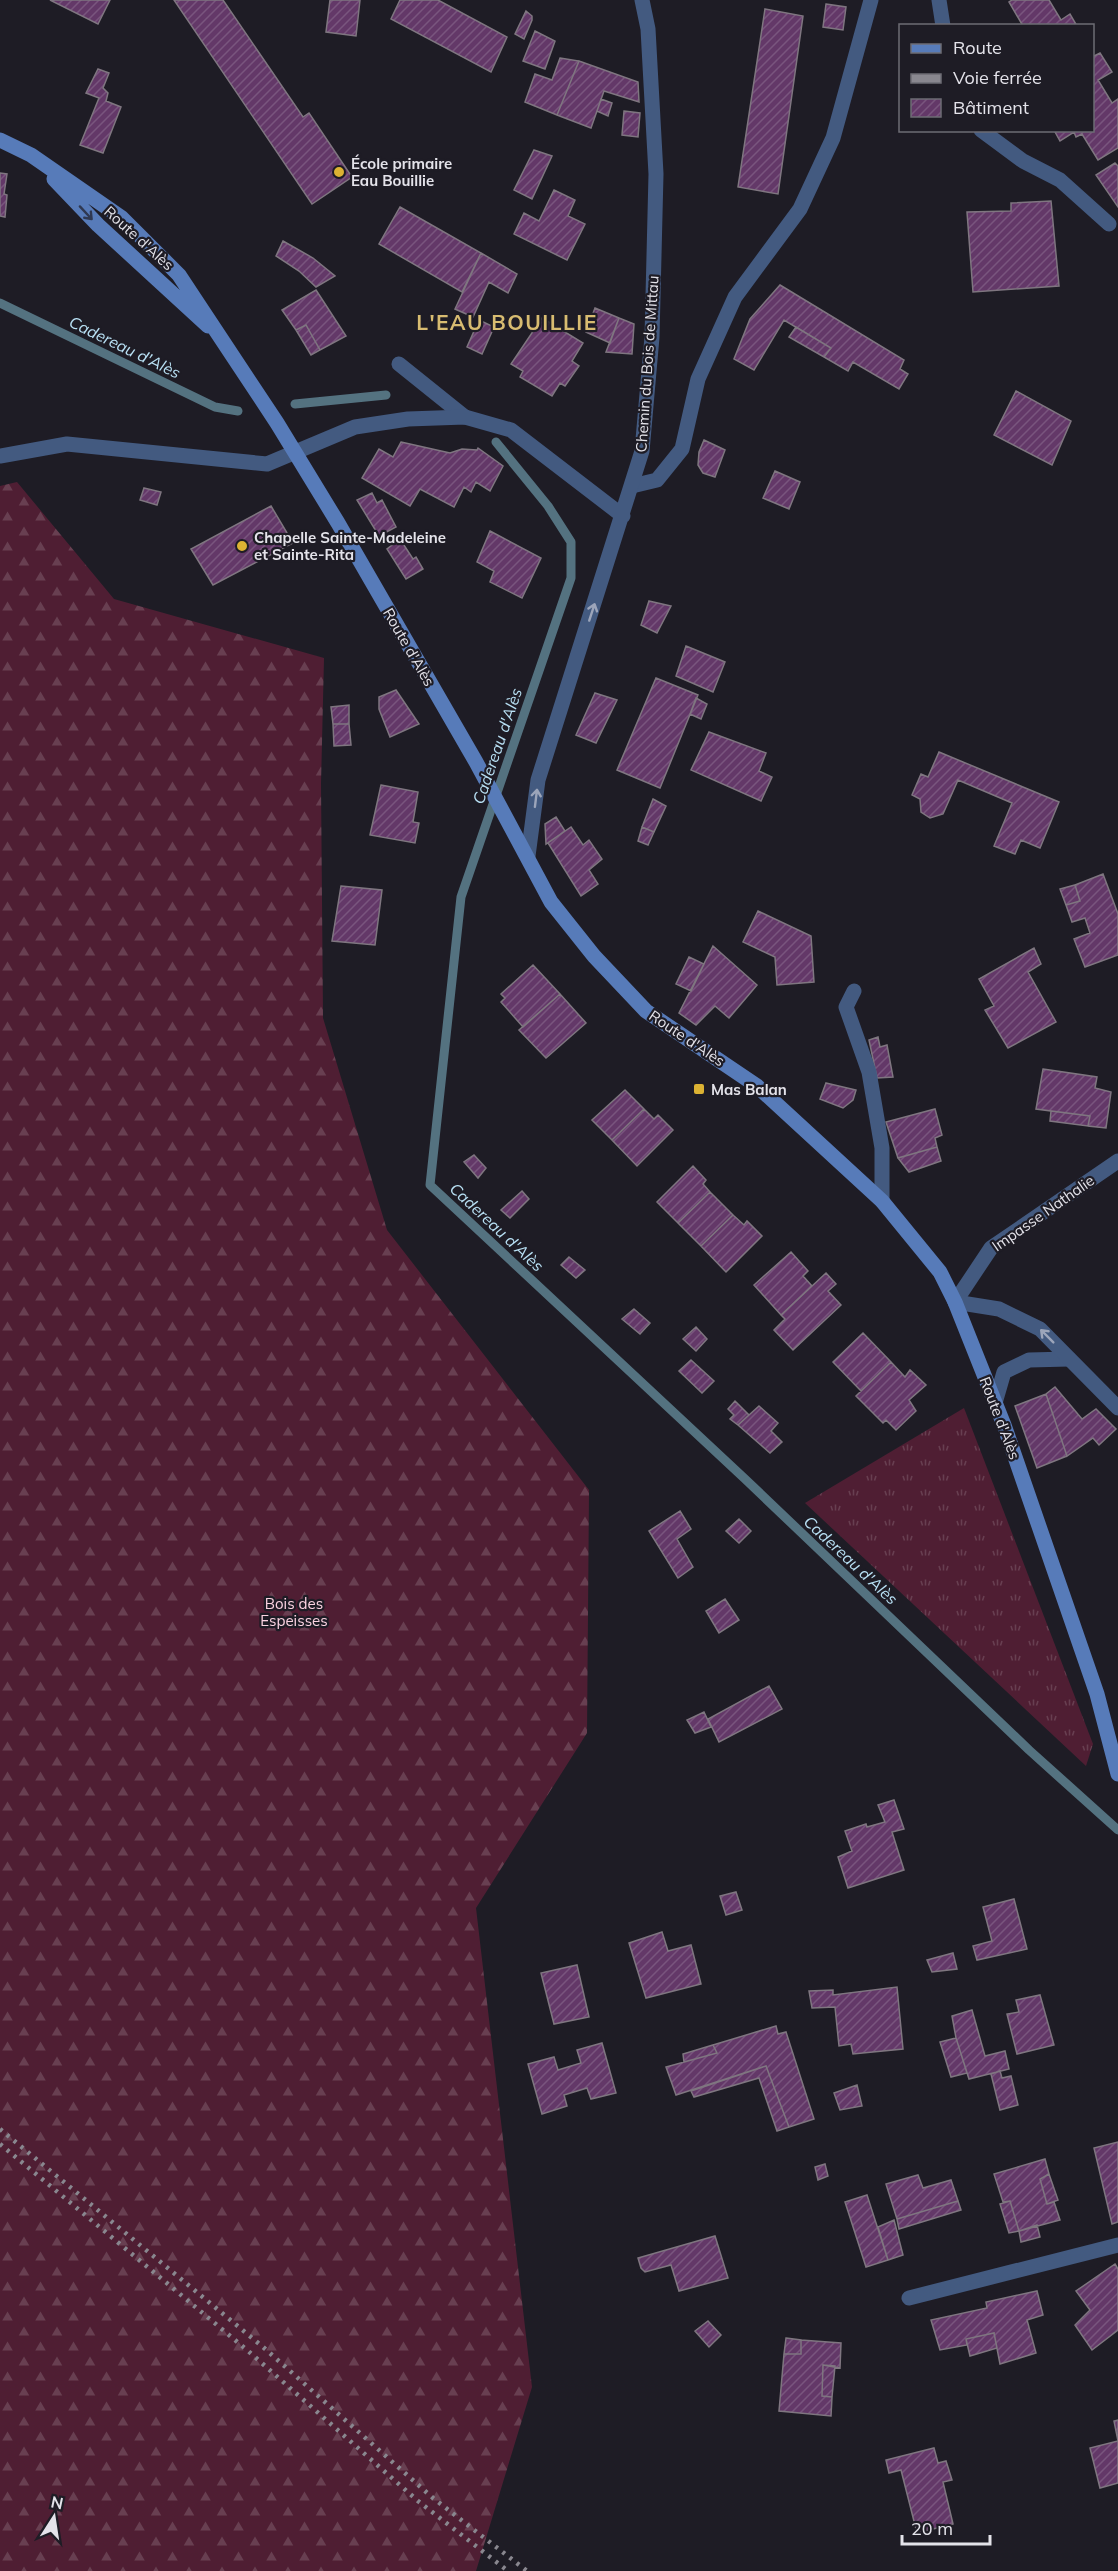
<svg xmlns="http://www.w3.org/2000/svg" width="1118" height="2571" viewBox="0 0 1118 2571" font-family="Mulish,sans-serif">
	<style>
		.grass { fill: url(#grass-tufts) }
		.forest { fill: url(#forest-firs) }
		.lines { fill: none; stroke-linecap: round; stroke-linejoin: round }
		.stream { stroke: #547280; stroke-width: 9 }
		.building { fill: url(#building-hatch); stroke: #7f7680; stroke-width: 1.5 }
		.service { stroke: #435a80; stroke-width: 15 }
		.minor { stroke: #435a80; stroke-width: 15 }
		.tertiary { stroke: #435a80; stroke-width: 15 }
		.secondary { stroke: #577bb9; stroke-width: 15 }
		.rail { stroke: #89878f; stroke-width: 4.5; stroke-dasharray: 3 6; stroke-linecap: butt }
		.oneway { stroke: #2f3851 }
		.oneway2 { stroke: #9ca5ba }
		.poi-dot { fill: #dcb233; stroke: #1e1c25; stroke-width: 2 }
		.labels { text-anchor: middle; dominant-baseline: central; stroke-width: 4.5; stroke-linejoin: round; paint-order: stroke }
		.poi-label { font-size: 15px; font-weight: bold; fill: #e4e3ea; stroke: #1e1c25; text-anchor: start }
		.street-label { font-size: 15px; fill: #e4e3ea; stroke: #1e1c25 }
		.park-label { font-size: 15px; fill: #fbd2e1; stroke: #1e1c25 }
		.water-label { font-size: 16px; font-style: italic; fill: #b9e1f5; stroke: #1e1c25 }
		.district-label { font-size: 21px; font-weight: bold; letter-spacing: 1.5px; fill: #d8bc71; stroke: #1e1c25 }
	</style>
	<defs>
		<pattern id="grass-tufts" width="24" height="20" patternUnits="userSpaceOnUse" patternTransform="scale(1.5)"><rect width="24" height="20" fill="#4f1e33"/><path d="M3 7l-1-3M5 7V3M7 7l1-3M15 17l-1-3M17 17v-4M19 17l1-3" fill="none" stroke="#683f51"/></pattern>
		<pattern id="forest-firs" width="22" height="20" patternUnits="userSpaceOnUse" patternTransform="scale(1.5)"><rect width="22" height="20" fill="#4f1e33"/><path d="M5 1l3.5 6h-7zM16 11l3.5 6h-7z" fill="#683f51"/></pattern>
		<pattern id="building-hatch" width="6" height="6" patternUnits="userSpaceOnUse" patternTransform="scale(1.5)"><rect width="6" height="6" fill="#633868"/><path d="M-1 1l2-2M0 6l6-6M5 7l2-2" fill="none" stroke="#79557e"/></pattern>
	</defs>
	<rect width="100%" height="100%" fill="#1e1c25"/>
	<path class="grass" d="M 964,1408 L 1093,1744 L 1086,1766 L 805,1503 Z"/>
	<path class="forest" d="M 17,482 L 114,599 L 324,658 L 321,784 L 323,1018 L 387,1230 L 589,1490 L 587,1733 L 476,1908 L 532,2387 L 476,2571 L 0,2571 L 0,486 Z"/>
	<g class="lines">
		<path class="stream" d="M 0,303 L 215,407 L 238,411
			M 295,404 L 386,395
			M 496,442 L 548,506 L 571,542 L 571,578 L 461,897 L 430,1185 L 744,1478 L 1029,1750 L 1118,1830"/>
	</g>
	<path class="building" d="M 50,0 L 110,0 L 98,24 Z
		M 174,0 L 223,0 L 303,117 L 309,113 L 352,177 L 312,204 Z
		M 330,0 L 360,0 L 356,36 L 326,32 Z
		M 400,0 L 438,0 L 507,37 L 491,72 L 391,19 Z
		M 1012,0 L 1049,0 L 1061,20 L 1070,14 L 1077,26 L 1023,26 L 1009,2 Z
		M 826,4 L 846,7 L 843,30 L 823,27 Z
		M 765,9 L 803,16 L 778,194 L 738,187 Z
		M 526,11 L 532,16 L 532,20 L 524,39 L 515,34 Z
		M 535,31 L 555,41 L 545,69 L 523,61 Z
		M 1100,53 L 1112,72 L 1098,80 L 1112,103 L 1118,99 L 1118,148 L 1098,160 L 1082,134 L 1076,137 L 1074,132 L 1060,141 L 1054,130 L 1092,130 L 1092,57 Z
		M 560,58 L 579,61 L 557,115 L 525,102 L 535,74 L 552,80 Z
		M 579,61 L 638,82 L 639,102 L 604,91 L 591,128 L 557,115 Z
		M 98,69 L 109,73 L 103,88 L 108,93 L 106,101 L 121,107 L 103,153 L 80,145 L 99,98 L 86,93 Z
		M 601,99 L 612,103 L 608,116 L 597,111 Z
		M 624,111 L 640,113 L 638,137 L 622,135 Z
		M 534,150 L 552,156 L 532,199 L 514,190 Z
		M 1115,163 L 1118,166 L 1118,207 L 1096,175 Z
		M 0,173 L 7,174 L 4,194 L 7,195 L 5,217 L 0,216 Z
		M 554,190 L 575,200 L 568,216 L 585,224 L 567,260 L 514,234 L 524,213 L 539,221 Z
		M 1051,201 L 1059,286 L 973,292 L 967,212 L 1011,211 L 1011,203 Z
		M 400,207 L 481,253 L 462,292 L 379,244 Z
		M 283,241 L 313,258 L 335,276 L 316,287 L 299,271 L 276,256 Z
		M 481,253 L 517,274 L 508,293 L 489,282 L 473,317 L 455,309 Z
		M 780,285 L 904,360 L 900,369 L 908,374 L 899,389 L 853,362 L 848,371 L 824,357 L 831,348 L 784,320 L 754,370 L 734,359 L 750,319 Z
		M 316,290 L 346,336 L 320,350 L 306,325 L 296,330 L 282,310 Z
		M 595,308 L 619,318 L 610,343 L 586,332 Z
		M 542,318 L 583,343 L 572,361 L 579,366 L 565,386 L 560,383 L 552,396 L 520,377 L 523,371 L 511,364 Z
		M 619,318 L 634,324 L 632,354 L 606,352 Z
		M 479,320 L 494,327 L 482,354 L 467,347 Z
		M 306,325 L 320,350 L 311,355 L 296,330 Z
		M 796,327 L 831,348 L 824,357 L 789,337 Z
		M 1016,391 L 1071,421 L 1052,465 L 994,435 Z
		M 704,440 L 725,450 L 715,477 L 703,473 L 698,465 L 699,452 Z
		M 401,442 L 450,453 L 462,449 L 477,450 L 478,448 L 503,466 L 490,491 L 476,482 L 471,492 L 464,487 L 454,507 L 420,489 L 410,506 L 362,478 L 379,449 L 393,457 Z
		M 775,471 L 800,482 L 789,509 L 763,498 Z
		M 144,488 L 161,492 L 157,505 L 140,500 Z
		M 372,493 L 377,503 L 382,500 L 396,527 L 379,536 L 357,500 Z
		M 271,506 L 293,543 L 213,585 L 191,549 Z
		M 490,531 L 541,558 L 522,598 L 490,582 L 494,571 L 477,562 Z
		M 400,539 L 413,559 L 416,557 L 423,569 L 406,579 L 387,549 Z
		M 649,601 L 671,606 L 657,633 L 641,625 Z
		M 686,646 L 725,662 L 713,692 L 676,676 Z
		M 656,678 L 698,695 L 660,788 L 617,770 Z
		M 396,690 L 419,724 L 390,737 L 379,709 L 379,697 Z
		M 595,693 L 617,700 L 596,743 L 576,735 Z
		M 696,698 L 707,704 L 701,719 L 690,714 Z
		M 349,705 L 349,724 L 333,724 L 331,707 Z
		M 333,724 L 349,724 L 351,745 L 334,746 Z
		M 709,732 L 766,753 L 759,771 L 772,777 L 761,801 L 691,770 Z
		M 939,752 L 1059,802 L 1040,848 L 1021,840 L 1015,854 L 994,846 L 1012,803 L 958,780 L 943,814 L 930,818 L 921,812 L 920,799 L 912,795 L 921,774 L 928,777 Z
		M 381,785 L 418,792 L 413,822 L 419,823 L 415,843 L 370,835 Z
		M 653,799 L 666,806 L 654,832 L 642,827 Z
		M 556,817 L 565,831 L 546,844 L 545,824 Z
		M 571,827 L 583,845 L 589,840 L 602,859 L 589,870 L 598,884 L 581,896 L 548,843 Z
		M 642,827 L 654,832 L 648,845 L 638,841 Z
		M 1103,874 L 1118,914 L 1118,955 L 1085,967 L 1074,939 L 1090,933 L 1085,918 L 1072,922 L 1066,905 L 1080,901 L 1075,885 Z
		M 1075,885 L 1080,901 L 1066,905 L 1060,889 Z
		M 341,886 L 382,890 L 375,945 L 332,941 Z
		M 758,911 L 811,936 L 814,982 L 777,985 L 775,957 L 743,942 Z
		M 713,946 L 757,985 L 729,1018 L 715,1006 L 696,1025 L 679,1013 Z
		M 1034,948 L 1041,964 L 1028,972 L 1056,1022 L 1008,1048 L 985,1010 L 994,1006 L 979,979 Z
		M 689,957 L 704,964 L 691,991 L 676,984 Z
		M 533,965 L 560,994 L 523,1027 L 501,1002 L 505,998 L 501,994 Z
		M 560,994 L 586,1023 L 546,1058 L 519,1030 Z
		M 878,1037 L 880,1047 L 887,1045 L 893,1077 L 877,1078 L 869,1040 Z
		M 1043,1069 L 1097,1077 L 1095,1088 L 1111,1092 L 1106,1128 L 1088,1126 L 1090,1116 L 1036,1109 Z
		M 826,1083 L 856,1090 L 853,1100 L 843,1108 L 820,1099 Z
		M 625,1090 L 644,1109 L 612,1140 L 592,1120 Z
		M 644,1109 L 654,1119 L 658,1115 L 673,1130 L 637,1166 L 612,1140 Z
		M 935,1109 L 942,1135 L 935,1138 L 937,1147 L 898,1158 L 886,1122 Z
		M 1051,1111 L 1090,1116 L 1088,1126 L 1050,1121 Z
		M 937,1147 L 941,1161 L 909,1172 L 898,1158 Z
		M 474,1155 L 486,1168 L 478,1178 L 464,1162 Z
		M 693,1166 L 706,1180 L 703,1184 L 710,1192 L 678,1223 L 657,1202 Z
		M 522,1191 L 529,1199 L 510,1218 L 501,1210 Z
		M 710,1192 L 733,1215 L 701,1246 L 678,1223 Z
		M 733,1215 L 744,1225 L 747,1221 L 762,1236 L 726,1272 L 701,1246 Z
		M 791,1252 L 808,1271 L 803,1276 L 812,1286 L 781,1315 L 754,1285 Z
		M 569,1257 L 585,1270 L 576,1278 L 561,1265 Z
		M 826,1273 L 836,1284 L 828,1291 L 841,1305 L 793,1350 L 774,1330 L 785,1319 L 781,1315 Z
		M 634,1309 L 650,1323 L 640,1334 L 622,1319 Z
		M 696,1327 L 707,1339 L 696,1351 L 683,1339 Z
		M 863,1333 L 891,1362 L 861,1391 L 833,1362 Z
		M 691,1360 L 714,1381 L 702,1393 L 679,1371 Z
		M 891,1362 L 905,1377 L 910,1370 L 926,1385 L 909,1400 L 916,1411 L 896,1430 L 886,1420 L 883,1423 L 856,1396 Z
		M 1055,1387 L 1082,1419 L 1096,1409 L 1116,1429 L 1099,1445 L 1093,1438 L 1067,1456 L 1046,1394 Z
		M 1046,1394 L 1067,1456 L 1037,1468 L 1015,1406 Z
		M 735,1401 L 749,1415 L 738,1425 L 730,1419 L 734,1415 L 728,1409 Z
		M 759,1406 L 778,1423 L 771,1431 L 782,1442 L 770,1453 L 738,1425 Z
		M 680,1511 L 691,1529 L 677,1539 L 693,1567 L 678,1578 L 649,1531 Z
		M 739,1519 L 751,1531 L 739,1543 L 726,1531 Z
		M 725,1599 L 739,1620 L 719,1633 L 706,1611 Z
		M 769,1686 L 782,1709 L 719,1742 L 708,1719 Z
		M 704,1712 L 711,1727 L 695,1733 L 687,1720 Z
		M 894,1800 L 904,1829 L 892,1832 L 904,1870 L 848,1888 L 838,1857 L 852,1851 L 845,1831 L 866,1824 L 867,1827 L 885,1822 L 878,1805 Z
		M 736,1892 L 742,1910 L 726,1915 L 720,1896 Z
		M 1014,1899 L 1027,1949 L 977,1960 L 973,1946 L 992,1941 L 983,1907 Z
		M 662,1932 L 668,1951 L 691,1945 L 701,1984 L 646,1998 L 629,1943 Z
		M 953,1953 L 957,1969 L 932,1972 L 927,1960 Z
		M 577,1965 L 589,2017 L 554,2024 L 541,1973 Z
		M 897,1987 L 903,2049 L 853,2054 L 851,2044 L 839,2046 L 835,2007 L 812,2008 L 809,1991 L 833,1990 L 833,1995 Z
		M 1040,1995 L 1054,2045 L 1017,2054 L 1007,2014 L 1019,2012 L 1016,2000 Z
		M 972,2010 L 985,2056 L 1005,2051 L 1009,2069 L 969,2079 L 956,2038 L 952,2016 Z
		M 776,2026 L 778,2034 L 786,2032 L 814,2119 L 789,2127 L 766,2066 L 676,2095 L 666,2067 L 717,2053 L 713,2045 Z
		M 956,2038 L 967,2073 L 951,2077 L 940,2042 Z
		M 602,2043 L 616,2093 L 591,2099 L 587,2088 L 564,2095 L 567,2106 L 542,2114 L 528,2064 L 554,2057 L 558,2070 L 581,2063 L 577,2050 Z
		M 713,2045 L 717,2053 L 684,2062 L 683,2054 Z
		M 766,2066 L 789,2127 L 777,2131 L 759,2078 L 694,2097 L 691,2091 Z
		M 1000,2071 L 1002,2078 L 1011,2076 L 1018,2105 L 1000,2110 L 991,2074 Z
		M 857,2085 L 862,2106 L 840,2110 L 834,2093 Z
		M 1118,2142 L 1118,2222 L 1112,2224 L 1094,2148 Z
		M 1045,2159 L 1049,2174 L 1040,2179 L 1047,2204 L 1054,2202 L 1060,2220 L 1019,2231 L 1010,2201 L 1003,2202 L 994,2174 Z
		M 825,2164 L 828,2176 L 818,2180 L 815,2167 Z
		M 1049,2174 L 1058,2200 L 1047,2204 L 1040,2179 Z
		M 918,2175 L 923,2188 L 951,2180 L 958,2201 L 897,2219 L 886,2184 Z
		M 867,2195 L 888,2260 L 866,2267 L 845,2202 Z
		M 958,2201 L 961,2210 L 899,2229 L 897,2219 Z
		M 1010,2201 L 1019,2231 L 1009,2233 L 1000,2204 Z
		M 894,2220 L 903,2255 L 888,2260 L 878,2227 Z
		M 1037,2225 L 1040,2237 L 1021,2242 L 1019,2231 Z
		M 715,2236 L 728,2278 L 679,2291 L 671,2265 L 645,2272 L 641,2268 L 638,2258 Z
		M 1115,2264 L 1118,2269 L 1118,2330 L 1092,2350 L 1075,2325 L 1090,2310 L 1076,2291 Z
		M 1037,2291 L 1043,2315 L 1027,2320 L 1036,2353 L 1000,2364 L 994,2333 L 966,2339 L 967,2345 L 940,2350 L 931,2320 L 987,2308 L 986,2302 Z
		M 708,2321 L 721,2335 L 709,2347 L 695,2331 Z
		M 994,2333 L 997,2348 L 970,2356 L 966,2339 Z
		M 786,2338 L 801,2340 L 801,2354 L 784,2354 Z
		M 801,2340 L 841,2343 L 840,2368 L 823,2365 L 822,2396 L 832,2397 L 831,2416 L 779,2411 L 784,2354 L 801,2354 Z
		M 823,2365 L 835,2366 L 832,2397 L 822,2396 Z
		M 1118,2420 L 1118,2483 L 1100,2488 L 1090,2448 L 1118,2441 L 1114,2421 Z
		M 934,2448 L 938,2463 L 946,2461 L 952,2480 L 943,2482 L 953,2524 L 917,2533 L 901,2470 L 889,2473 L 886,2460 Z"/>
	<g class="lines">
		<path class="service" d="M 939,0 L 943,26
			M 981,130 L 1023,161 L 1060,180 L 1109,224
			M 399,364 L 465,417
			M 632,486 L 657,480 L 682,449 L 698,379 L 735,297 L 800,209 L 833,138 L 871,0
			M 854,991 L 846,1007 L 869,1072 L 882,1148 L 882,1201
			M 995,1403 L 1004,1372 L 1029,1360 L 1069,1359"/>
		<path class="minor" d="M 0,456 L 67,444 L 267,464 L 355,427 L 408,419 L 465,417 L 511,430 L 623,516
			M 528,856 L 538,780 L 642,451 L 652,337 L 656,174 L 648,29 L 642,0
			M 955,1302 L 991,1248 L 1118,1161
			M 909,2298 L 1118,2245"/>
		<path class="tertiary" d="M 955,1302 L 999,1309 L 1040,1329 L 1118,1408"/>
		<path class="secondary" d="M 0,140 L 31,155 L 122,218 L 179,275 L 277,423 L 338,523 L 476,762 L 551,902 L 594,956 L 646,1011 L 757,1086 L 882,1201 L 940,1272 L 955,1302 L 1004,1425 L 1097,1694 L 1118,1774
			M 54,179 L 98,225 L 208,326"/>
		<path class="rail" d="M 0,2129 L 263,2347 L 433,2498 L 527,2571
			M 0,2144 L 247,2350 L 418,2501 L 508,2571"/>
	</g>
	<defs><path id="oneway-shaft" d="M-6 0H5M1.5-3L5.5 0L1.5 3" fill="none" stroke-width="1.6" stroke-linecap="round" stroke-linejoin="round" transform="scale(1.5)"/></defs>
	<use class="oneway" href="#oneway-shaft" transform="translate(86 213) rotate(47)"/>
	<g class="oneway2">
		<use href="#oneway-shaft" transform="translate(592 612) rotate(-72)"/>
		<use href="#oneway-shaft" transform="translate(536 798) rotate(-83)"/>
		<use href="#oneway-shaft" transform="translate(1047 1336) rotate(-135)"/>
	</g>
	<g class="poi-dot">
		<circle cx="339" cy="172" r="6"/>
		<circle cx="242" cy="546" r="6"/>
		<rect x="693" y="1083" width="12" height="12" rx="3"/>
	</g>
	<g class="labels">
		<g class="poi-label">
			<text x="351" y="163">École primaire<tspan x="351" dy="17">Eau Bouillie</tspan></text>
			<text x="254" y="537">Chapelle Sainte-Madeleine<tspan x="254" dy="17">et Sainte-Rita</tspan></text>
			<text x="711" y="1089">Mas Balan</text>
		</g>
		<g class="street-label">
			<text transform="translate(139 238) rotate(42)">Route d'Alès</text>
			<text transform="translate(647 364) rotate(-86)">Chemin du Bois de Mittau</text>
			<text transform="translate(409 647) rotate(60)">Route d'Alès</text>
			<text transform="translate(687 1038) rotate(34)">Route d'Alès</text>
			<text transform="translate(1043 1213) rotate(-35)">Impasse Nathalie</text>
			<text transform="translate(1000 1418) rotate(69)">Route d'Alès</text>
		</g>
		<g class="park-label">
			<text x="294" y="1603">Bois des<tspan x="294" dy="17">Espeisses</tspan></text>
		</g>
		<g class="water-label">
			<text transform="translate(125 347) rotate(26)">Cadereau d'Alès</text>
			<text transform="translate(497 746) rotate(-71)">Cadereau d'Alès</text>
			<text transform="translate(497 1227) rotate(43)">Cadereau d'Alès</text>
			<text transform="translate(851 1560) rotate(43)">Cadereau d'Alès</text>
		</g>
		<g class="district-label">
			<text x="507" y="322">L'EAU BOUILLIE</text>
		</g>
	</g>
	<rect x="899" y="24" width="195" height="108" fill="#1e1c25" stroke="#6d6c74" stroke-width="1.5"/>
	<rect x="911" y="44" width="30" height="9" fill="#577bb9" stroke="#6d6c74" stroke-width="1.5"/>
	<text x="953" y="54" font-size="18" fill="#e4e3ea">Route</text>
	<rect x="911" y="74" width="30" height="9" fill="#89878f" stroke="#6d6c74" stroke-width="1.5"/>
	<text x="953" y="84" font-size="18" fill="#e4e3ea">Voie ferrée</text>
	<rect x="911" y="99" width="30" height="18" fill="url(#building-hatch)" stroke="#6d6c74" stroke-width="1.5"/>
	<text x="953" y="114" font-size="18" fill="#e4e3ea">Bâtiment</text>
	<g transform="translate(54 2517) rotate(12)" stroke="#1e1c25" stroke-width="4.5" paint-order="stroke">
	<path d="M0-4.5L10 22L0 15L-10 22Z" fill="#e4e3ea"/>
	<text y="-9" font-size="16" font-weight="bold" text-anchor="middle" fill="#e4e3ea">N</text>
	</g>
	<path d="M902 2535v9h88v-9" fill="none" stroke="#e4e3ea" stroke-width="3"/>
	<text x="911" y="2535" font-size="18" fill="#e4e3ea" stroke="#1e1c25" stroke-width="4.5" paint-order="stroke">20 m</text>
</svg>
